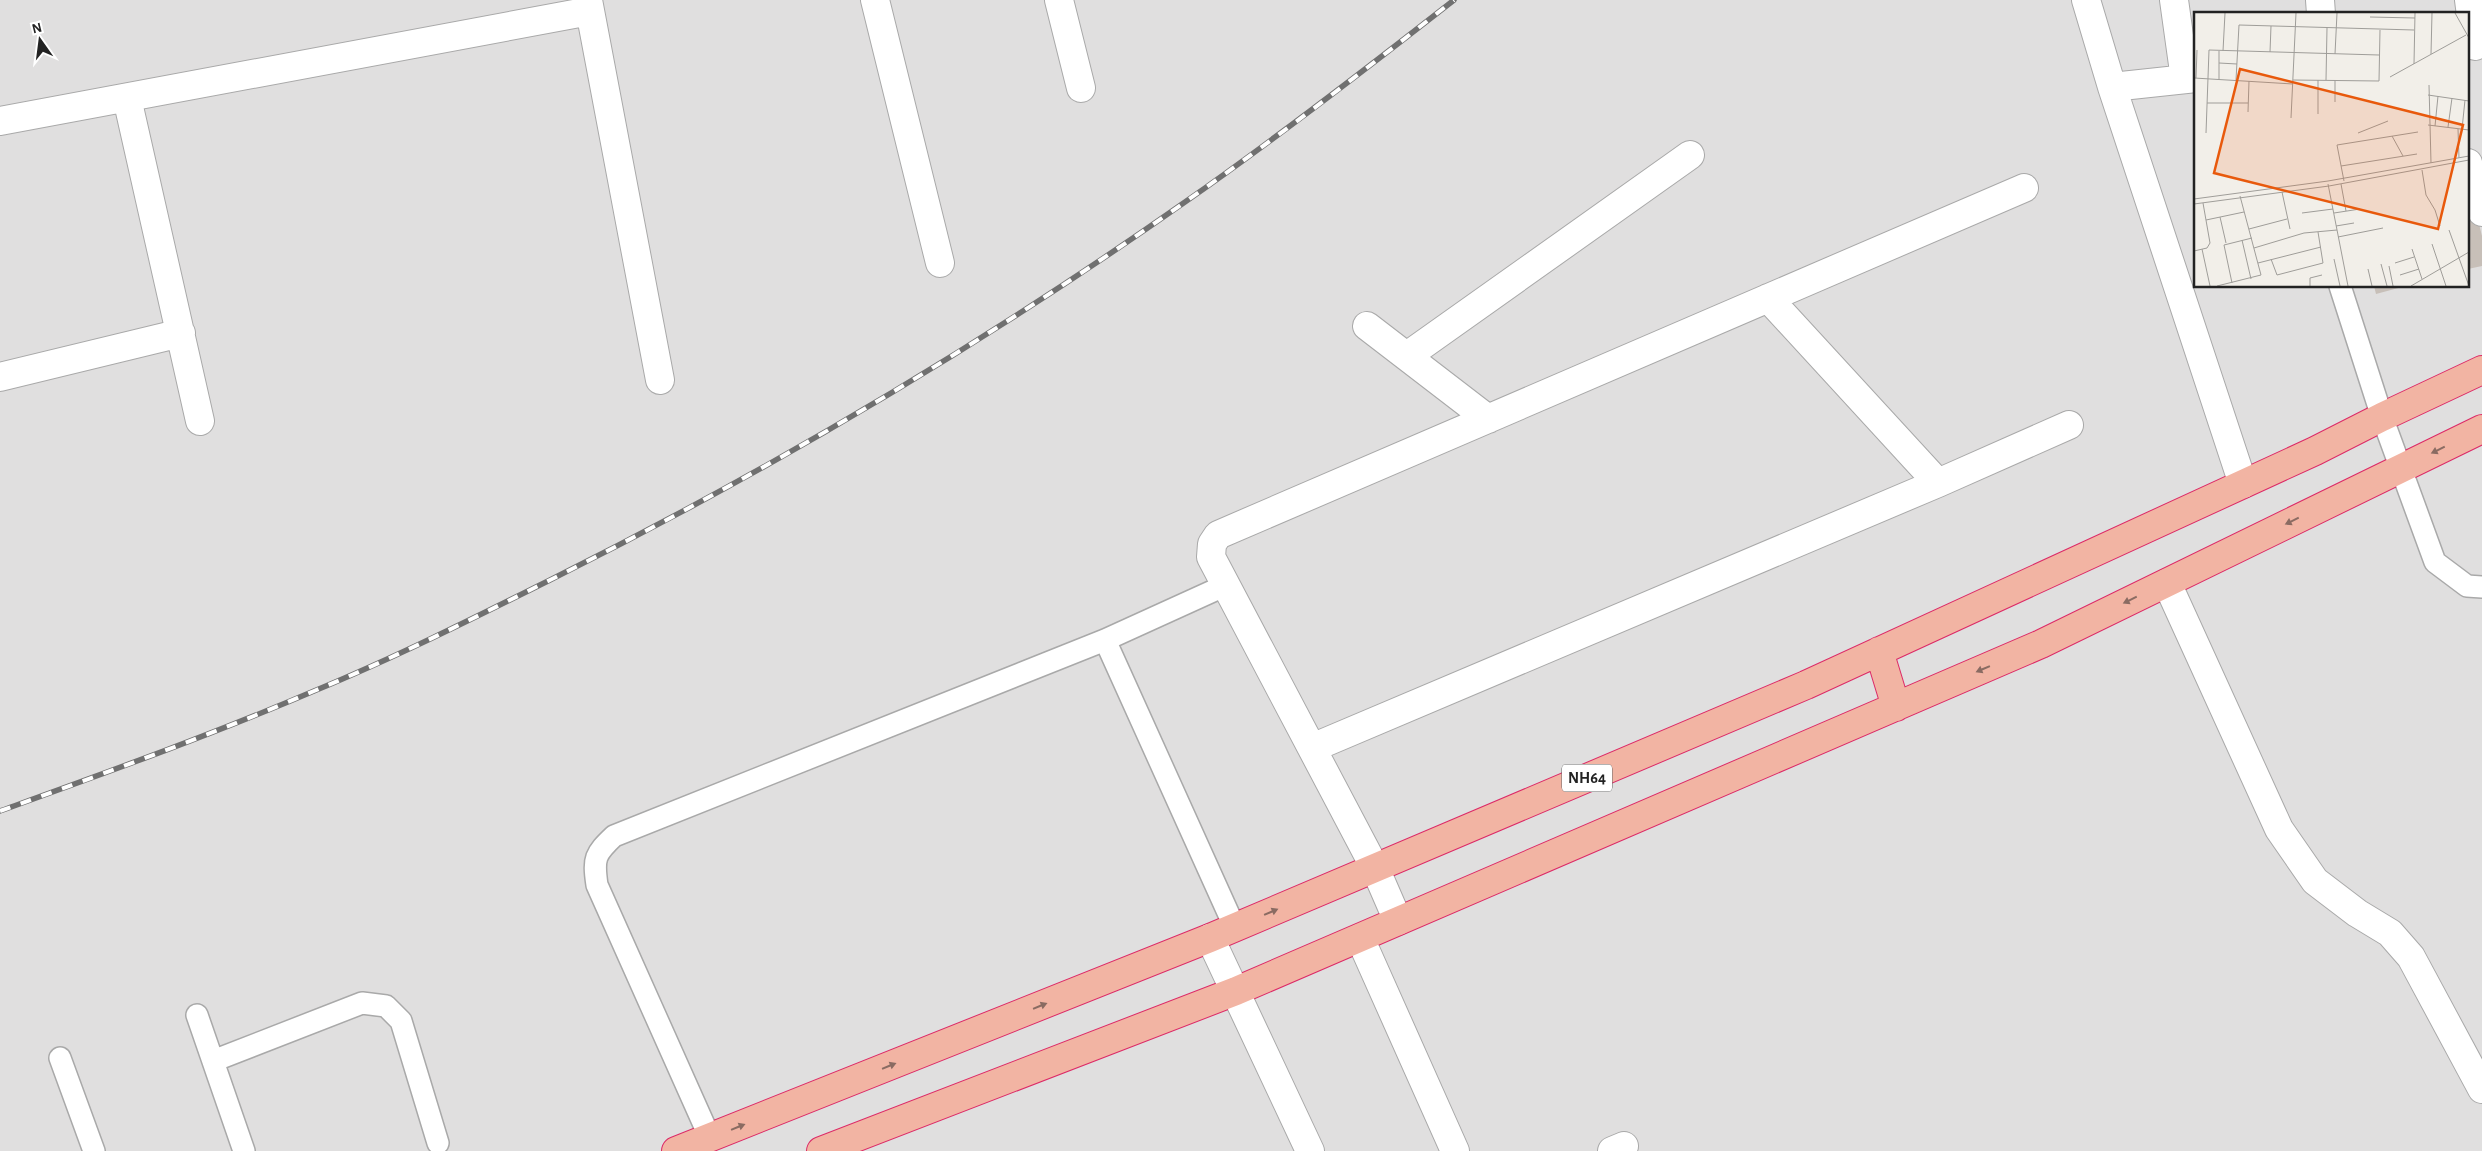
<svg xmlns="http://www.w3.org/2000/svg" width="2482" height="1151" viewBox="0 0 2482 1151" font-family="'Alegreya Sans',sans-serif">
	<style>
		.residential { fill: #e0dfdf; fill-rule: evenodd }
		.building { fill: #c7bfb8 }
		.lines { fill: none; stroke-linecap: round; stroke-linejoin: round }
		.service-casing { stroke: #a9a9a9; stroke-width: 24 }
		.minor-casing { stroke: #a9a9a9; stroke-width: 30 }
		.trunk-casing { stroke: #dc2a67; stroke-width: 30 }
		.service { stroke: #fff; stroke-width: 21 }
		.minor { stroke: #fff; stroke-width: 28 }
		.trunk { stroke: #f2b4a3; stroke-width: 28 }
		.rail-casing { stroke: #707070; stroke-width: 5.5 }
		.rail { stroke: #fff; stroke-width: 4; stroke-dasharray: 11; stroke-linecap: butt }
		.oneway { fill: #8a6b62 }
		.labels { text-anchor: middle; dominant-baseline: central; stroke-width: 5; stroke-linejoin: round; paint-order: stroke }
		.shield { fill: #fff; stroke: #646464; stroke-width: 1 }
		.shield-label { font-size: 16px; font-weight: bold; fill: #222 }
		.inset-road { fill: none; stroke: #9f9d99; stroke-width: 1 }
		.view { fill: #e8590c; fill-opacity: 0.15; stroke: #e8590c; stroke-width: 2.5 }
		.inset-edge { fill: none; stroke: #222; stroke-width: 2.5 }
	</style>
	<rect width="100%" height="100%" fill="#f2efe9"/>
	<path class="residential" d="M 0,0 L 2482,0 L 2482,1151 L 0,1151 ZM 2196,14 L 2468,14 L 2468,286 L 2196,286 Z"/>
	<path class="building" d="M 2477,216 L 2482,236 L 2482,266 L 2468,269 L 2468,218 Z
		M 2374,286 L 2402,286 L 2402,287 L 2376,294 Z"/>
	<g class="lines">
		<defs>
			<path id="service" d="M 2340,286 L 2382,417 L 2435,562 L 2467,586 L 2482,587
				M 1105,640 L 1235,928
				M 197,1015 L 244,1151
				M 60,1058 L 94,1151
				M 213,1061 L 362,1003 L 386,1006 L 401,1021 L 438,1143
				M 710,1138 L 597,885 C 593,858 595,854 614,836 L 1105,640 L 1226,585"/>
			<path id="minor" d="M 588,0 L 660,380
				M 875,0 L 940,263
				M 1059,0 L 1081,88
				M 2086,0 L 2112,87 L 2243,484
				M 2174,0 L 2185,79
				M 2320,0 L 2321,14
				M 2469,0 L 2475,46
				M 2112,87 L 2196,78
				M 127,98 L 200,421
				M 0,121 L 590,11
				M 2468,163 L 2482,212
				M 1768,298 L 1938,483
				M 1367,326 L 1488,419
				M 1407,356 L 1690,155
				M 0,377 L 181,333
				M 2167,583 L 2279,829 L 2315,881 L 2357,913 L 2390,933 L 2411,957 L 2482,1089
				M 1312,748 L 1938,483 L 2069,425
				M 1398,921 L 1375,868 L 1211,557 L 1212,544 L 1218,535 L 2024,188
				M 1210,938 L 1310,1151
				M 1360,938 L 1455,1151
				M 1612,1151 L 1624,1146"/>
			<path id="trunk" d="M 1879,651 L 1896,707
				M 676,1151 L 1210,938 L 1806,685 L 2315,451 L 2382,417 L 2482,370
				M 821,1151 L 1236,991 L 2041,644 L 2482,429"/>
		</defs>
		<use href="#service" class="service-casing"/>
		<use href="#minor" class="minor-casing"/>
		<use href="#trunk" class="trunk-casing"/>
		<use href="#service" class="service"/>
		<use href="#minor" class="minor"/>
		<use href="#trunk" class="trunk"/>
		<defs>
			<path id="rail" d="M 0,811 C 105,773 211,735 314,691 C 394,658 472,619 550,580 C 770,470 983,344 1185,202 C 1277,138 1366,69 1454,0"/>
		</defs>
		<use href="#rail" class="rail-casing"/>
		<use href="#rail" class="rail"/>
	</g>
	<defs><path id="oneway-solid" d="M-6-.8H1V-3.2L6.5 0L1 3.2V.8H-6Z" transform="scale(1.25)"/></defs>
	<g class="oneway">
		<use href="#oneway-solid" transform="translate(2438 450) rotate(154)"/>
		<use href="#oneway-solid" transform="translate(2292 521) rotate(154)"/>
		<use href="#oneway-solid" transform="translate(2130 600) rotate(154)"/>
		<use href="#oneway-solid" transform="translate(1983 669) rotate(157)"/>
		<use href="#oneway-solid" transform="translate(1271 912) rotate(-23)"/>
		<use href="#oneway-solid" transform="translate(1040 1006) rotate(-22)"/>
		<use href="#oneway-solid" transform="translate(889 1066) rotate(-22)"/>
		<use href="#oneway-solid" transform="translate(738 1127) rotate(-22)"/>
	</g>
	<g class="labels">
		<rect class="shield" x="1562" y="764.5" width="50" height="27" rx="4"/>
		<g class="shield-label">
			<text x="1587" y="778">NH64</text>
		</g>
	</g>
	<g transform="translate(2194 12)">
		<rect width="275" height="275" fill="#f2efe9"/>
		<path class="inset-road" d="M 261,1 L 275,26M 176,5 L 221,6M 29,39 L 31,1M 76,40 L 77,14M 141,42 L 143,1M 237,42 L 238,1M 25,51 L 43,52M 220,52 L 221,1M 196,65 L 272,23M 0,66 L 99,72M 2,66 L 3,38M 25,67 L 25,39M 42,68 L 45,13 L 220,18M 99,68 L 185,69 L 186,18M 124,68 L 124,102M 132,68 L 133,16M 141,68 L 141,90M 235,73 L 237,151M 234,83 L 275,89M 13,91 L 54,91M 54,100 L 55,69M 97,106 L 102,1M 234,113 L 275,118M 241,114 L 244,84M 254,115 L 258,86M 264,117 L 265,146M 268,117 L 271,88M 12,121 L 15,38 L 185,43M 164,121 L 194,109M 198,124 L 209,144M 147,154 L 223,142M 228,158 L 232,183 L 241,198 L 246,214M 150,169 L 143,133 L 224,120M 134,172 L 154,274M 147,172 L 152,199M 88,180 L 96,217M 0,187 L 134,169 L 275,144M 0,192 L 135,174 L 275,148M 108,201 L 139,197M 140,201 L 166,197M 26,205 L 32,231M 12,208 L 50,200M 142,214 L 160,211M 55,217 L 93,207M 255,218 L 275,274M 144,225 L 189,216M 48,228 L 57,267M 238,232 L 252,274M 60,236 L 110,221 L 143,218M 8,237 L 16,274M 218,237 L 228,267M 0,239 L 13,236 L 16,231 L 9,191M 77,247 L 83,263 L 129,251 L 124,220M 140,247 L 146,274M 64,251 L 127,235M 201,251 L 220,245M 187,252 L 193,274M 195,254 L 199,274M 174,257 L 178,274M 206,263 L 225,257M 38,271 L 30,233 L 58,226M 23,274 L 67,263 L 46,184M 116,274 L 116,266 L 128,263M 217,274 L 275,240"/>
		<path class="view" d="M 46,57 L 269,113 L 244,217 L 20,161 Z"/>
		<rect width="275" height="275" class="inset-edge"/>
	</g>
	<g transform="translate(40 40) rotate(346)" stroke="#ffffff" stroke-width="4" paint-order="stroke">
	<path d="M0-4L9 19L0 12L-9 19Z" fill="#222222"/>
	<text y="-8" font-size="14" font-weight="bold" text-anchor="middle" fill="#222222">N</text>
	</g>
</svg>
